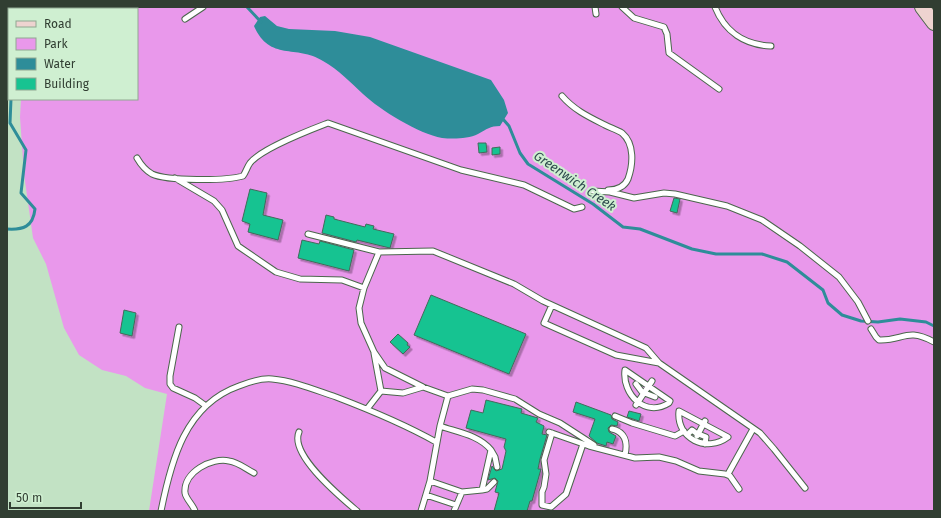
<svg xmlns="http://www.w3.org/2000/svg" width="941" height="518" viewBox="0 0 941 518" font-family="'Fira Sans',sans-serif">
	<style>
		.green { fill: #e998eb }
		.water { fill: #2e8d99 }
		.lines { fill: none; stroke-linecap: round; stroke-linejoin: round }
		.stream { stroke: #2e8d99; stroke-width: 3 }
		.building { fill: #17c391; stroke: #426a5a; filter: url(#shadow) }
		.lane-casing { stroke: #4b664c; stroke-width: 7 }
		.secondary-casing { stroke: #4b664c; stroke-width: 16 }
		.lane { stroke: #fff; stroke-width: 5 }
		.secondary { stroke: #eed3d0; stroke-width: 14 }
		.labels { text-anchor: middle; dominant-baseline: central; stroke-width: 4; stroke-linejoin: round; paint-order: stroke }
		.water-label { font-size: 13px; font-style: italic; fill: #2e4b4e; stroke: #cfefd1 }
	</style>
	<defs>
		<filter id="shadow"><feDropShadow dx="2.5" dy="2.5" stdDeviation="0" flood-color="#0004"/></filter>
	</defs>
	<rect width="100%" height="100%" fill="#c2e2c4"/>
	<path class="green" d="M 74,7 L 915,7 L 934,32 L 934,511 L 149,511 L 167,394 L 145,388 L 126,376 L 102,370 L 79,355 L 64,328 L 46,264 L 33,238 L 24,174 L 20,117 L 21,99 L 137,99 L 137,9 L 72,9 Z"/>
	<path class="water" d="M 265,16 L 277,26 L 289,29 L 335,31 L 370,37 L 491,80 L 504,100 L 508,113 L 500,126 C 490,126 487,129 478,134 C 468,139 453,139 442,138 C 419,134 380,110 363,94 C 350,82 339,70 323,61 C 296,44 270,62 254,26 L 260,17 Z"/>
	<g class="lines">
		<path class="stream" d="M 247,7 L 261,22
			M 7,10 L 8,7
			M 7,19 L 9,24
			M 502,118 L 509,126 L 520,153 L 528,164 L 593,204 L 623,227 L 640,229 L 692,249 L 716,254 L 762,254 L 787,262 L 823,290 L 828,303 L 842,315 L 861,321 L 878,322 L 900,319 L 926,322 L 934,326
			M 7,229 C 23,230 33,227 35,209 L 21,193 L 26,150 L 10,123 L 11,99"/>
	</g>
	<path class="building" d="M 478,143 L 486,143 L 487,152 L 479,153 Z
		M 500,147 L 500,154 L 492,155 L 492,148 Z
		M 250,189 L 267,193 L 263,215 L 283,220 L 278,240 L 248,232 L 250,224 L 242,221 Z
		M 674,198 L 680,199 L 677,213 L 670,211 Z
		M 326,215 L 334,217 L 334,219 L 365,227 L 366,224 L 374,226 L 373,229 L 394,234 L 390,248 L 357,240 L 356,242 L 322,233 Z
		M 302,240 L 319,244 L 320,241 L 354,250 L 349,271 L 298,258 Z
		M 431,295 L 526,334 L 509,374 L 414,335 Z
		M 124,310 L 136,313 L 132,336 L 120,333 Z
		M 398,334 L 408,343 L 407,345 L 410,347 L 403,354 L 390,342 Z
		M 486,400 L 522,409 L 521,413 L 538,418 L 536,422 L 544,426 L 542,434 L 547,435 L 540,459 L 538,469 L 541,469 L 532,501 L 530,501 L 527,511 L 494,511 L 499,493 L 495,492 L 498,481 L 495,478 L 488,480 L 492,466 L 496,471 L 502,469 L 506,451 L 504,447 L 506,439 L 466,428 L 471,410 L 483,413 Z
		M 576,402 L 611,415 L 612,419 L 618,422 L 617,426 L 611,425 L 608,428 L 609,432 L 616,436 L 613,444 L 607,442 L 606,446 L 597,443 L 589,436 L 595,419 L 573,412 Z
		M 629,411 L 641,414 L 639,421 L 627,417 Z"/>
	<g class="lines">
		<defs>
			<path id="lane" d="M 595,7 L 596,14
				M 622,7 L 634,18 L 664,27 L 667,34 L 669,53 L 719,89
				M 715,7 C 725,32 745,45 771,46
				M 185,19 L 203,7
				M 562,96 C 574,110 589,117 605,125 C 611,128 617,130 622,133 C 635,144 633,165 628,179 C 624,188 616,190 608,190
				M 137,158 C 141,165 145,170 152,174 C 167,181 226,181 243,176 C 246,172 247,167 250,163 C 262,148 310,130 328,123 L 461,170 L 524,185 L 574,209 L 582,207
				M 175,178 L 214,201 L 222,210 L 238,246 L 276,272 L 300,279 L 342,280 L 364,288
				M 593,191 L 610,192 L 634,198 L 664,193 L 675,194 L 727,206 L 762,220 L 800,246 L 839,277 L 858,302 L 868,321
				M 308,234 L 379,252 L 433,251 L 514,284 L 543,301 L 646,348 L 659,363 L 760,433 L 774,449 L 805,488
				M 379,252 L 364,288 L 359,308 L 361,323 L 374,352 L 385,368 L 423,387 L 448,396 L 440,426 L 430,481 L 421,511
				M 552,305 L 544,323 L 616,355 L 659,363
				M 179,327 L 170,376 L 170,384 L 173,388 L 195,398 L 206,406
				M 871,329 L 876,337 L 879,340 C 904,341 906,327 934,342
				M 374,353 L 381,391
				M 625,370 L 670,401 L 669,403 C 645,418 622,394 625,370 Z
				M 636,384 L 642,392 L 655,397
				M 381,391 L 403,393 L 423,387
				M 448,396 L 472,389 L 483,390 L 515,399 L 539,414 L 560,423 L 594,445
				M 636,405 L 652,381
				M 367,409 L 381,391
				M 679,411 L 728,437 C 707,453 676,439 679,411 Z
				M 615,416 L 632,423 L 675,436 L 684,431
				M 612,429 C 625,432 628,442 625,455
				M 299,432 C 289,455 342,498 357,511
				M 549,432 L 589,446 L 635,458 L 659,457 L 676,461 L 699,471 L 725,474 L 730,476 L 739,489
				M 552,433 L 544,460 L 546,474 L 544,487 L 542,492 L 542,505 L 551,507 L 566,494 L 583,444
				M 687,435 L 692,430 L 696,433 L 706,437 L 705,444
				M 697,436 L 705,421
				M 491,450 L 495,457 L 497,467
				M 728,474 L 753,429
				M 430,481 L 462,492 L 482,490 L 491,450 C 479,435 457,432 440,426
				M 482,490 L 487,489 L 494,482
				M 426,495 L 456,505
				M 161,511 C 171,461 185,405 239,386 C 249,382 261,378 272,379 C 294,381 315,390 336,397 C 370,410 404,424 436,442
				M 195,511 C 193,505 186,499 185,493 C 183,472 212,457 229,461 C 238,462 246,469 254,473
				M 454,511 L 462,492"/>
			<path id="secondary" d="M 922,7 L 934,23"/>
		</defs>
		<use href="#lane" class="lane-casing"/>
		<use href="#secondary" class="secondary-casing"/>
		<use href="#lane" class="lane"/>
		<use href="#secondary" class="secondary"/>
	</g>
	<g class="labels">
		<g class="water-label">
			<text transform="translate(575 181) rotate(34)">Greenwich Creek</text>
		</g>
	</g>
	<rect width="941" height="518" fill="none" stroke="#313e32" stroke-width="16"/>
	<rect x="8" y="8" width="130" height="92" fill="#cfefd1" stroke="#90a891"/>
	<rect x="16" y="21" width="20" height="6" fill="#eed3d0" stroke="#90a891"/>
	<text x="44" y="28" font-size="12" fill="#313e32">Road</text>
	<rect x="16" y="38" width="20" height="12" fill="#e998eb" stroke="#90a891"/>
	<text x="44" y="48" font-size="12" fill="#313e32">Park</text>
	<rect x="16" y="58" width="20" height="12" fill="#2e8d99" stroke="#90a891"/>
	<text x="44" y="68" font-size="12" fill="#313e32">Water</text>
	<rect x="16" y="78" width="20" height="12" fill="#17c391" stroke="#90a891"/>
	<text x="44" y="88" font-size="12" fill="#313e32">Building</text>
	<path d="M10 502v6h71v-6" fill="none" stroke="#313e32" stroke-width="2"/>
	<text x="16" y="502" font-size="12" fill="#313e32" stroke="#cfefd1" stroke-width="3" paint-order="stroke">50 m</text>
</svg>
